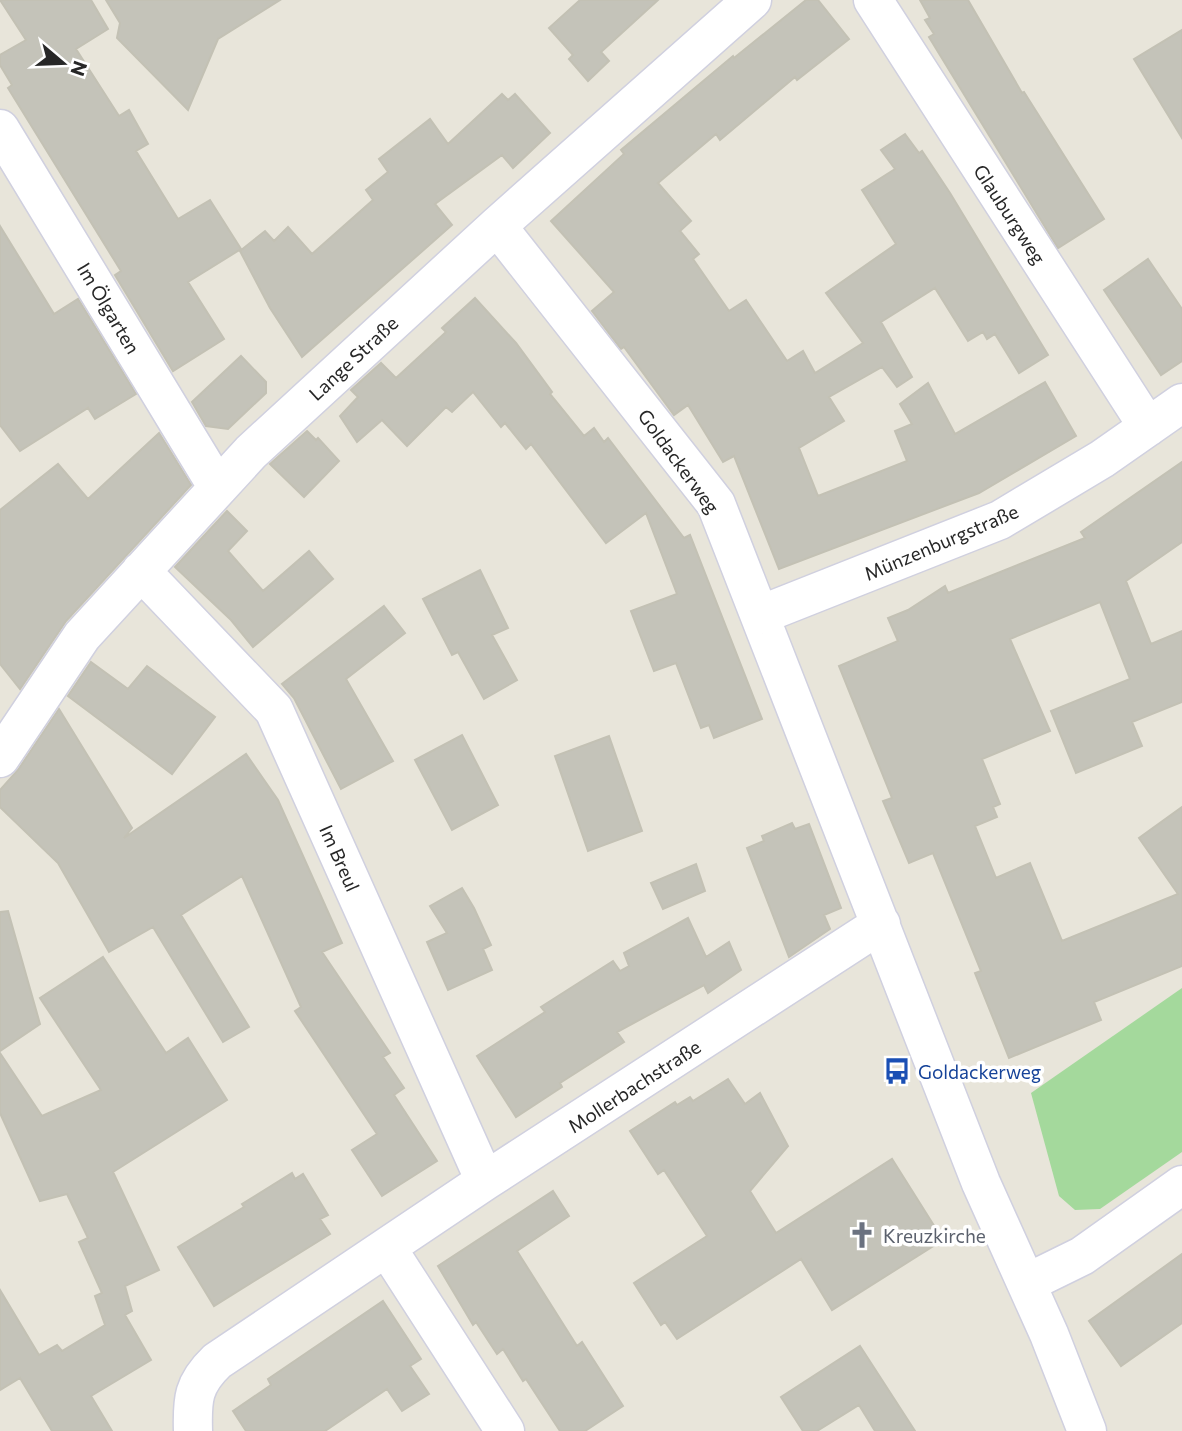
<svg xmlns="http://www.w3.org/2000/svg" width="1182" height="1431" viewBox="0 0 1182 1431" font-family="Commissioner,sans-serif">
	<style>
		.green { fill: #a4d99c }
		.building { fill: #c4c3b9; stroke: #c3c1b4; stroke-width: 2 }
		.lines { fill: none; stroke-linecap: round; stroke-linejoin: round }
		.minor-casing { stroke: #d0d0df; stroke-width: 41 }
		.minor { stroke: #fff; stroke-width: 38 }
		.labels { text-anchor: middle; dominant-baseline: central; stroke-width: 7; stroke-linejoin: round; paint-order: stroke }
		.street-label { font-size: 19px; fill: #272727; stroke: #fff }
		.transit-label { font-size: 19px; fill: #164399; stroke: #fff; text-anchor: start }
		.worship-label { font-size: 19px; fill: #5b616d; stroke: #fff; text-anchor: start }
	</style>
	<rect width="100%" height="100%" fill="#e8e5da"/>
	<path class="green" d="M 1182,988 L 1182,1152 L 1100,1209 L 1075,1210 L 1059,1196 L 1031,1093 Z"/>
	<path class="building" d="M 0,0 L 91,0 L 108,29 L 76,49 L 119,116 L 129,110 L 148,144 L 136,151 L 178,219 L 210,200 L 241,249 L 188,282 L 224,339 L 173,371 L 115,275 L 121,271 L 8,88 L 12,85 L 0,65 L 0,55 L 26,40 Z
		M 106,0 L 280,0 L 218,39 L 188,110 L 117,38 L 120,23 Z
		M 580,0 L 658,0 L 601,52 L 609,61 L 588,81 L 569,59 L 573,55 L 549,28 Z
		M 806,0 L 818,0 L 849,39 L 797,80 L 795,77 L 720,140 L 716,134 L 658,183 L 691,221 L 680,231 L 699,254 L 693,259 L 729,311 L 746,300 L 787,361 L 803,351 L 815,373 L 863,343 L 826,293 L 896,244 L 862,190 L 895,169 L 881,150 L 905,134 L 919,153 L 922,151 L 950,193 L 1048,355 L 1019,373 L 995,334 L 987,339 L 983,332 L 968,341 L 935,288 L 881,322 L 912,377 L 897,387 L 882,367 L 829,397 L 844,421 L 799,448 L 818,496 L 907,461 L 895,431 L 912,424 L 900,404 L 928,383 L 955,434 L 1045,382 L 1076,436 L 979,493 L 779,569 L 734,456 L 723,462 L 688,405 L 674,415 L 624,347 L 621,349 L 592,311 L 614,292 L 551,221 L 624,154 L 621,150 L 733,56 L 734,58 Z
		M 920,0 L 968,0 L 1022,93 L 1024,92 L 1104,219 L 1058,248 L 929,37 L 934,34 L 925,20 L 930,18 Z
		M 1182,30 L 1182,138 L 1134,59 Z
		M 502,94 L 508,100 L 515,94 L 550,133 L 513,168 L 502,155 L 435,204 L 452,225 L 302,357 L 270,308 L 240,251 L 265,231 L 274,241 L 288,227 L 312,254 L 373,200 L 366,190 L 388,172 L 379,159 L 430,119 L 448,144 Z
		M 0,226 L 54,314 L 78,299 L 136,394 L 95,419 L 88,408 L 20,451 L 0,425 Z
		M 1148,259 L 1182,309 L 1182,361 L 1161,375 L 1104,290 Z
		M 475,298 L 516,343 L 552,392 L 550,394 L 584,436 L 594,428 L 604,442 L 608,438 L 684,538 L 690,535 L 762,719 L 714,738 L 709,725 L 701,728 L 676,663 L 654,671 L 631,611 L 677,594 L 646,513 L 606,543 L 531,444 L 526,449 L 505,423 L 501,427 L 473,392 L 452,412 L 446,407 L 407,446 L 382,420 L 357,442 L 340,416 L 358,397 L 351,390 L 381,363 L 396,378 L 446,332 L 442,328 Z
		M 241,356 L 266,382 L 266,393 L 228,429 L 206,426 L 192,402 Z
		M 307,431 L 316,440 L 318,438 L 339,461 L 304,497 L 270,464 Z
		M 159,433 L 191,485 L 66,621 L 20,689 L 0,664 L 0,510 L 58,464 L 88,499 Z
		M 1182,462 L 1182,542 L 1126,581 L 1151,644 L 1182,631 L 1182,702 L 1132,722 L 1142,746 L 1076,773 L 1051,711 L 1130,679 L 1100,602 L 1010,639 L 1050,731 L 982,759 L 1000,804 L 993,807 L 997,817 L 975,826 L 996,878 L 1030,863 L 1062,941 L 1178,894 L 1139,838 L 1182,807 L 1182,966 L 1094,1002 L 1101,1020 L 1009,1058 L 975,973 L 981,971 L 933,853 L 909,863 L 883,801 L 892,798 L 839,666 L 898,641 L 888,618 L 908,610 L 945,586 L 948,593 L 1085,538 L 1081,532 Z
		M 227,511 L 247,531 L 228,551 L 263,591 L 309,551 L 333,579 L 253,647 L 231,620 L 175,567 Z
		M 480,570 L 508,628 L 492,635 L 517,680 L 484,699 L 458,652 L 452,655 L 423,599 Z
		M 384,606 L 405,633 L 346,679 L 393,761 L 341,789 L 294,698 L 282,684 Z
		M 91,662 L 128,689 L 147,666 L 215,717 L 172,774 L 68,696 Z
		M 59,709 L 132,828 L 124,838 L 246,754 L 278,800 L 342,943 L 322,952 L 390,1053 L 383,1057 L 404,1088 L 394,1095 L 437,1161 L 382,1196 L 352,1150 L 377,1134 L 295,1011 L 301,1007 L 242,876 L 181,915 L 249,1027 L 223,1042 L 153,927 L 109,952 L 58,863 L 0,807 L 0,790 L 18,770 Z
		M 462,735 L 498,805 L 452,830 L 415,760 Z
		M 609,736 L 642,831 L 588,851 L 555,756 Z
		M 792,823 L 795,829 L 809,824 L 841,908 L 824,915 L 830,929 L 789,957 L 747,848 L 764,841 L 762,836 Z
		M 696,864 L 705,891 L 663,909 L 651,883 Z
		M 462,888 L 474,908 L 491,945 L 483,949 L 492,970 L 448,990 L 427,942 L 447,933 L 430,906 Z
		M 8,911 L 40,1024 L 0,1051 L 0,912 Z
		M 688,918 L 706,957 L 729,942 L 741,970 L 708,993 L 704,985 L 617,1032 L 624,1042 L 560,1083 L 562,1087 L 516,1117 L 477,1056 L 545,1012 L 541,1007 L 613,961 L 620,971 L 629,966 L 624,953 Z
		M 103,957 L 166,1053 L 188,1038 L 227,1100 L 113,1172 L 159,1270 L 125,1286 L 132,1311 L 125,1315 L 151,1360 L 91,1396 L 112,1431 L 52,1431 L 20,1378 L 0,1390 L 0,1290 L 39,1355 L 57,1345 L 62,1351 L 105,1325 L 95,1296 L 102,1293 L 79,1242 L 88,1238 L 67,1194 L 40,1201 L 0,1113 L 0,1053 L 42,1116 L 101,1090 L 40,998 Z
		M 728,1079 L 745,1104 L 760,1093 L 788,1146 L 750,1191 L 776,1233 L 892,1159 L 943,1240 L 832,1310 L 801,1259 L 677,1339 L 665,1322 L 661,1325 L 634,1283 L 707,1236 L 664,1170 L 658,1174 L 630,1131 L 675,1102 L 677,1105 L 690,1097 L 693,1101 Z
		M 292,1173 L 295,1179 L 303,1174 L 328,1215 L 320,1219 L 330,1234 L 214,1306 L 178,1247 L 244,1207 L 242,1204 Z
		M 553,1191 L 569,1216 L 517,1251 L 577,1346 L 582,1342 L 623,1406 L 585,1431 L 560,1431 L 526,1379 L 523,1381 L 503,1349 L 497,1354 L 476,1322 L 473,1325 L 438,1266 Z
		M 1182,1254 L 1182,1323 L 1121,1366 L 1089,1321 Z
		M 383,1301 L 421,1359 L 410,1366 L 429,1394 L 402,1411 L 387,1389 L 325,1431 L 246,1431 L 233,1411 L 271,1385 L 268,1379 Z
		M 860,1346 L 915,1431 L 875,1431 L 859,1405 L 817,1431 L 803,1431 L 781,1397 Z"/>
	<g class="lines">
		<defs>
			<path id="minor" d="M 873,0 L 1148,427
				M 0,129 L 218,488
				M 497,226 L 716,504 L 981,1183 L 1049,1334 L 1087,1431
				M 141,571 L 274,710 L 485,1181
				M 760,615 L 1000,520 L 1102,459 L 1182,403
				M 0,758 L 82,636 L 251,452 L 497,226 L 752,0
				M 387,1248 L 505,1431
				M 1027,1283 L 1082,1256 L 1182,1185
				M 193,1431 C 192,1399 193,1384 217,1361 L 485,1181 L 881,924"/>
		</defs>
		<use href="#minor" class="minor-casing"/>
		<use href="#minor" class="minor"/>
	</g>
	<defs>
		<symbol id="bus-bare" viewBox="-9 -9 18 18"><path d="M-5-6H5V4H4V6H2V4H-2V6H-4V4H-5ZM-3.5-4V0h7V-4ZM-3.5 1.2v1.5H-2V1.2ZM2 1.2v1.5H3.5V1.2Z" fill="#1a4fb4" stroke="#fff" stroke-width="2.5" paint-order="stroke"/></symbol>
		<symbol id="church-bare" viewBox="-9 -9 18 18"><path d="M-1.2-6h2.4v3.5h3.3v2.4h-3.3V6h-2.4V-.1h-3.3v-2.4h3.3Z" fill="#6b7280" stroke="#fff" stroke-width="2.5" paint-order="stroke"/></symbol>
	</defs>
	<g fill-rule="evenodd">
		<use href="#bus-bare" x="878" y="1052" width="38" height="38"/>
		<use href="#church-bare" x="843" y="1216" width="38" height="38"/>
	</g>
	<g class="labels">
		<g class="street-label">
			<text transform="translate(1010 214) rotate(57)">Glauburgweg</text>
			<text transform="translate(109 308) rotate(59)">Im Ölgarten</text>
			<text transform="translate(353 358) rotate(-43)">Lange Straße</text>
			<text transform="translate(679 461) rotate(54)">Goldackerweg</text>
			<text transform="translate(941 542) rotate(-23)">Münzenburgstraße</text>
			<text transform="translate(340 858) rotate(66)">Im Breul</text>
			<text transform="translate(634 1086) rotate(-33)">Mollerbachstraße</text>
		</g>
		<g class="transit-label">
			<text x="918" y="1071">Goldackerweg</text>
		</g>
		<g class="worship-label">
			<text x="883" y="1235">Kreuzkirche</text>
		</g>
	</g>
	<g transform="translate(63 63) rotate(109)" stroke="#ffffff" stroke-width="5" paint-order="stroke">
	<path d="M0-5L12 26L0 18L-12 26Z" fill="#272727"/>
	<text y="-10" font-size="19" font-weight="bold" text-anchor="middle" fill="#272727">N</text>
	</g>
</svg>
